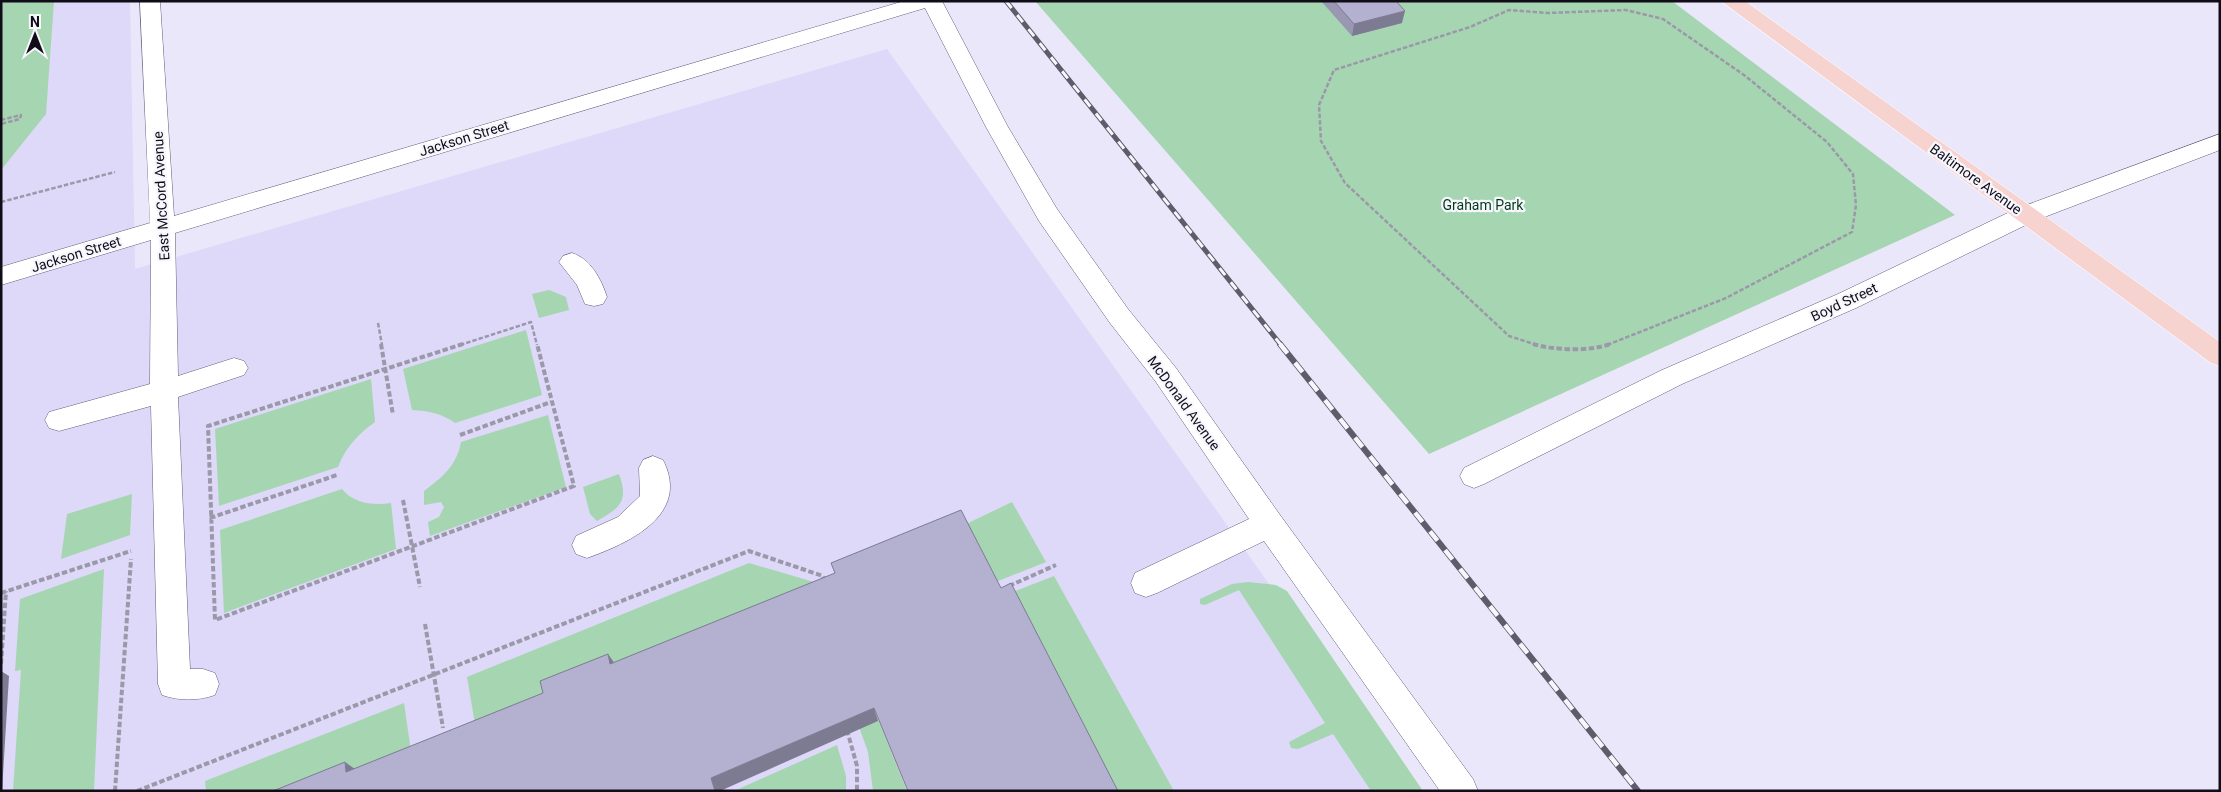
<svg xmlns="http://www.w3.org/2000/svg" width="2221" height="792" viewBox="0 0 2221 792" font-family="Roboto,sans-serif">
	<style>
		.built { fill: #ded8f9 }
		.green { fill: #a6d6b1 }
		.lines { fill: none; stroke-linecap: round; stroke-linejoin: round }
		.minor-casing { stroke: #625c79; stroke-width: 1 }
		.major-casing { stroke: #fff; stroke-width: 1 }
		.path-far1 { stroke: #9b98a9; stroke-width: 2.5; stroke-dasharray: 4.5 2; stroke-linecap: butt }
		.path { stroke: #9b98a9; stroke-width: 4; stroke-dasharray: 5.5 2.5; stroke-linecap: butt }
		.minor { fill: #fff; fill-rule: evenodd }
		.major { fill: #f7d3d0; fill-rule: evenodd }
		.rail-far1-casing { stroke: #5e5b6a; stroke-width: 5 }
		.rail-casing { stroke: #5e5b6a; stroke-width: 6 }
		.rail-far1 { stroke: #f7f6fd; stroke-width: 3; stroke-dasharray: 9; stroke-linecap: butt }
		.rail { stroke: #f7f6fd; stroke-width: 4.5; stroke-dasharray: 12; stroke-linecap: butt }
		.wall { fill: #9a97b3 }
		.shaded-wall { fill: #7d7b92 }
		.building { fill: #b3b0d0; stroke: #7d7b92 }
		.labels { text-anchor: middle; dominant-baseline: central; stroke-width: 4.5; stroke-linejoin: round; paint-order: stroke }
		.street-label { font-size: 14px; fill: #100d18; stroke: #f7f6fd }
		.park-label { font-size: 14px; fill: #013818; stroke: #f7f6fd }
	</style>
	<rect width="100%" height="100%" fill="#eae7fb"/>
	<path class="built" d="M 1,1 L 130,1 L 135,269 L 887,49 L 1417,791 L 1,791 Z"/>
	<path class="green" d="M 1,1 L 54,1 L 46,114 L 1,170 Z
		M 1035,1 L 1672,1 L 1955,215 L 1429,454 Z
		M 549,290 L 566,297 L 569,310 L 539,318 L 532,294 Z
		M 526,330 L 542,395 L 455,423 C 441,413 429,411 412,410 L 403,369 Z
		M 371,379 L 375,422 C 357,435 346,447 338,467 L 219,506 L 215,429 Z
		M 548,415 L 566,487 L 430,536 L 428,522 L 439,517 L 444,507 L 441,502 L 424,505 L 424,491 C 442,478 457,465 461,442 Z
		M 619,474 C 629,501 620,508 597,521 L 590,514 L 583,487 Z
		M 342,489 C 353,503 373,506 391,503 L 396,549 L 224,613 L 220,530 Z
		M 132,494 L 130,535 L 61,559 L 67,514 Z
		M 1012,502 L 1046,562 L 993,583 L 964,525 Z
		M 749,563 L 814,582 L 475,724 L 467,677 Z
		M 104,569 L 94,791 L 13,791 L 21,670 L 15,671 L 20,599 Z
		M 1054,576 L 1174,791 L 1112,791 L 1000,597 Z
		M 1248,582 L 1276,585 L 1287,591 L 1423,791 L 1371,791 L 1333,734 L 1298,749 L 1291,748 L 1289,742 L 1325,723 L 1239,590 L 1205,605 L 1200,604 L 1200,599 L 1232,584 Z
		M 865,687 L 907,791 L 873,791 L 868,752 L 847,693 Z
		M 404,703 L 413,765 L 321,791 L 206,791 L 205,781 Z
		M 837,745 L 846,776 L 846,791 L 734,791 Z"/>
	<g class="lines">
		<defs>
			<path id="minor" d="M 140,1 L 160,1 L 174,216 L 904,1 L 942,1 L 1008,127 L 1057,209 L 1128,309 L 1176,368 L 1280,515 L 1473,779 L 1478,791 L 1440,791 L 1264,541 L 1157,593 L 1146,597 L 1135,593 L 1131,583 L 1135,573 L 1249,519 L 1156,382 L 1110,323 L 1039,221 L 986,127 L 925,8 L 175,233 L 178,376 L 234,358 L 244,361 L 248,368 L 244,375 L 178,397 L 190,669 L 203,669 L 215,673 L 219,684 L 215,695 C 198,701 179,701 162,695 L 158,684 L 151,406 L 59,431 L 49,428 L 45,420 L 49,412 L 150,384 L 151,240 L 1,285 L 1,267 L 150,223 Z
				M 2220,134 L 2220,150 L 2034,221 L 1856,308 L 1682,384 L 1484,484 L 1474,488 L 1464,484 L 1460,476 L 1464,468 L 1662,370 L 1838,294 L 2016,209 Z
				M 572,253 C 591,259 601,279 607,297 L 603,304 L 594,306 L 585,304 L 577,285 L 559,262 L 563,256 Z
				M 653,456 L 663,460 C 691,515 629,543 587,558 L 576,554 L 572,545 L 576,536 L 618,517 L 640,496 L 639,468 L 643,460 Z"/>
			<path id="major" d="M 1721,1 L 1745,1 L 2220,342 L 2220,366 L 2211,363 Z"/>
		</defs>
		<use href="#minor" class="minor-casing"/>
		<use href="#major" class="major-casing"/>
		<path class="path-far1" d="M 1,120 L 21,115 L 20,119 L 1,124
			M 1,202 L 115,172
			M 378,323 L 382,345
			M 460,345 L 531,322 L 537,345
			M 1537,345 L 1509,336 L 1345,183 L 1321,141 L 1319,105 L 1334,70 L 1470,27 L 1509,10 L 1548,13 L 1626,10 L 1663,19 L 1744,75 L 1827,142 L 1853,174 L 1856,205 L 1852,232 L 1726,298 L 1607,345"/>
		<path class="path" d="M 381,344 L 393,415
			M 463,344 L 208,426 L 215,620 L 574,486 L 537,344
			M 1533,344 C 1553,350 1590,352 1610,344
			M 460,435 L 551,402
			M 403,500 L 420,587
			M 210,518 L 337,475
			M 1009,586 L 1056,565
			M 1,593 L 131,551
			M 425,624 L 443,728
			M 1,664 L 6,591
			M 847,730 L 857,766 L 857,791
			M 115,791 L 131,559
			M 137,791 L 749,551 L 823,576 L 825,581"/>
		<use href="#minor" class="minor"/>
		<use href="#major" class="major"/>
		<defs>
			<path id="rail-far1" d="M 1006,1 L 1281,345"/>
			<path id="rail" d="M 1280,344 L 1638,791"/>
		</defs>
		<use href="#rail-far1" class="rail-far1-casing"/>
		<use href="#rail" class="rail-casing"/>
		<use href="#rail-far1" class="rail-far1"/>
		<use href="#rail" class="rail"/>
	</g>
	<path class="wall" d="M 1321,1 L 1396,1 L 1402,23 L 1352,36 Z"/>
	<path class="shaded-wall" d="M 1405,11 L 1402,23 L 1352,36 L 1354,24 Z
		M 608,654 L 618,668 L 610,664 Z
		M 1,671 L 9,676 L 2,791 L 1,791 Z
		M 874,708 L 878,721 L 720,791 L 715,791 L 711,778 Z
		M 345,762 L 362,774 L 346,772 Z"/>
	<path class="building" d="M 1334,1 L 1396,1 L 1405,11 L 1354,24 Z
		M 961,510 L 1001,588 L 1011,583 L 1118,791 L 908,791 L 874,708 L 711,778 L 715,791 L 273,791 L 345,762 L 346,772 L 543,693 L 540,681 L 608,654 L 610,664 L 835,573 L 831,563 Z"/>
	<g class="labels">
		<g class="street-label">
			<text transform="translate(464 138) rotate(-17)">Jackson Street</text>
			<text transform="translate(1976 179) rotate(36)">Baltimore Avenue</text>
			<text transform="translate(161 196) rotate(-93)">East McCord Avenue</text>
			<text transform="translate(76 254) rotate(-17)">Jackson Street</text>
			<text transform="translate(1844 302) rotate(-25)">Boyd Street</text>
			<text transform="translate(1184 403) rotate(54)">McDonald Avenue</text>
		</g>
		<g class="park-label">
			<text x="1483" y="205">Graham Park</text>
		</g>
	</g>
	<rect width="2221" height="792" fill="none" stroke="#100d18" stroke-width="5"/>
	<g transform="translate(35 35)" stroke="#f7f6fd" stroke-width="4" paint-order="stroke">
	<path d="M0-4L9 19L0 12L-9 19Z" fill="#100d18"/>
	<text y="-8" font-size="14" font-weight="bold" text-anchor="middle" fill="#100d18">N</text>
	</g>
</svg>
